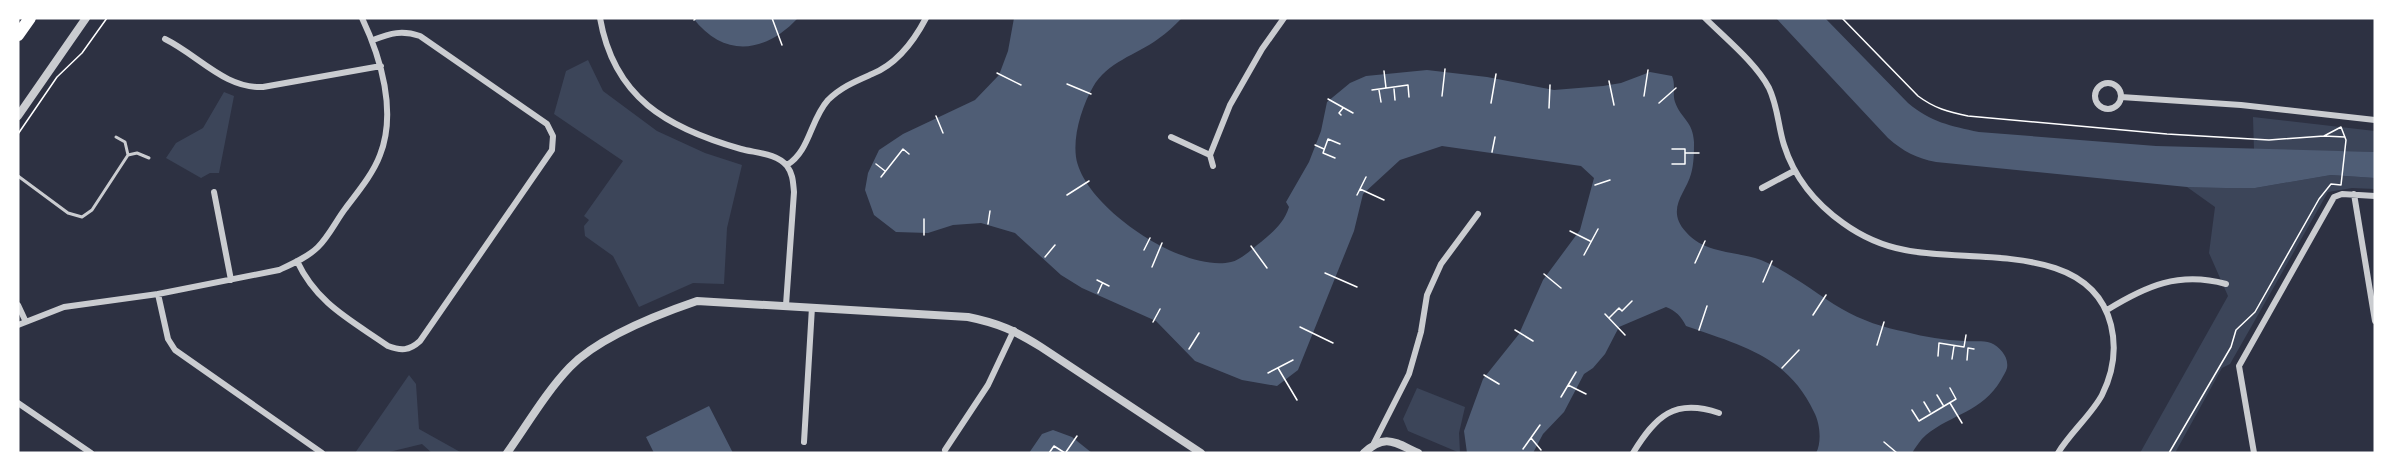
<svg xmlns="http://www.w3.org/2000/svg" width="2393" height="471" viewBox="0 0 2393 471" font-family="'Public Sans',sans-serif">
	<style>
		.green { fill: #3c4559 }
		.water { fill: #4f5d75 }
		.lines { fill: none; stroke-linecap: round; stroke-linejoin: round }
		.path { stroke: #fff; stroke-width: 1.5 }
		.service { stroke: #caccd0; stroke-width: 3 }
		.minor { stroke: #caccd0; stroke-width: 6 }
		.tertiary { stroke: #caccd0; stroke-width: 8 }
		.motorway { stroke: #fff; stroke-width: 12 }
	</style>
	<rect width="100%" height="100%" fill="#2d3142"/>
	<path class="green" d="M 588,60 L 603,91 L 657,131 L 705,153 L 742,165 L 727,228 L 724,284 L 693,283 L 639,307 L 613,256 L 585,236 L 584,226 L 589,220 L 584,216 L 623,161 L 554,114 L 566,71 Z
		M 224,92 L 234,96 L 219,173 L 210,173 L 201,178 L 166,158 L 176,143 L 203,128 Z
		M 2253,117 L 2375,131 L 2375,152 L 2254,150 Z
		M 2331,175 L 2375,178 L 2375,189 L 2352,188 L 2328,192 L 2230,364 L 2222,368 L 2175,453 L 2140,453 L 2228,296 L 2209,253 L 2215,207 L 2187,187 L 2255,188 Z
		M 409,375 L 416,384 L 419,429 L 462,453 L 432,453 L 422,444 L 385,453 L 355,453 Z
		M 1417,388 L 1465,407 L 1459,433 L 1460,453 L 1408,431 L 1403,419 Z"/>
	<path class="water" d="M 693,18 L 798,18 C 765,53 725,59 693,18 Z
		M 1014,18 L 1182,18 C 1174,26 1167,33 1158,39 C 1136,55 1107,62 1093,87 C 1082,106 1073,135 1076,157 C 1083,206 1182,273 1231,262 C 1241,260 1253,248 1261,242 C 1273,232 1284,223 1289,207 L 1286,202 L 1309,162 L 1321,131 L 1327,102 L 1350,83 L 1366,76 L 1427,70 L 1487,77 L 1554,90 L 1603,86 L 1621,83 L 1650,72 L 1672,76 C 1676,85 1672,93 1675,102 C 1681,119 1693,121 1694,142 C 1694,152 1694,164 1691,174 C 1686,193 1665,209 1686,232 C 1705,254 1736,251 1761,260 C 1790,272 1815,293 1842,309 C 1861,320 1884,328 1906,332 C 1925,337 1944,340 1964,341 C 1973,342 1982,340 1991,343 C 2000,347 2009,357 2007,368 C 2006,372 2003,376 2001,380 C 1982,412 1952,414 1926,435 C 1920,440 1916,447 1912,453 L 1816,453 C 1822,442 1820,423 1814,412 C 1788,356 1740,345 1686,326 C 1681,316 1676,311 1666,307 L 1619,327 L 1605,354 L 1593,368 L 1584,374 L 1564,412 L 1543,434 L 1533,453 L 1467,453 L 1464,431 L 1483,379 L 1519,334 L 1543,280 L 1580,230 L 1594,178 L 1581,166 L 1442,146 L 1400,160 L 1363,194 L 1354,231 L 1298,370 L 1277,386 L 1242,380 L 1195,361 L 1156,321 L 1082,288 L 1061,275 L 1015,233 L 981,223 L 953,225 L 928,233 L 896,232 L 874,215 L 865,190 L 868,173 L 879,150 L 903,134 L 975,100 L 999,75 L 1008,51 Z
		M 1776,18 L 1825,18 L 1908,103 C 1931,122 1950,126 1979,132 L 2156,146 L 2375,152 L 2375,178 L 2331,175 L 2255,188 L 2225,188 L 2187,187 L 1936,162 C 1916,158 1904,152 1888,138 Z
		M 709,406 L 733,453 L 654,453 L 646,437 Z
		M 1053,430 L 1072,437 L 1092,453 L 1029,453 L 1042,434 Z"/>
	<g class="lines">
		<path class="path" d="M 772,18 L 782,45
			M 1842,18 L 1918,96 C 1934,108 1948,112 1968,116 L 2167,134 L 2269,140 L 2324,136 L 2345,137
			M 694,20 L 696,18
			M 1384,71 L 1386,88
			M 997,73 L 1021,85
			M 1609,81 L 1614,105
			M 1067,84 L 1091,94
			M 1394,89 L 1395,100
			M 1372,90 L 1408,85 L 1409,97
			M 1379,90 L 1381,102
			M 1442,96 L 1445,69
			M 1644,96 L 1648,70
			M 1328,99 L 1353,113
			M 1491,103 L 1496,74
			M 1659,103 L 1676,88
			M 1549,108 L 1550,85
			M 1341,115 L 1339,113 L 1343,108
			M 936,116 L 943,133
			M 18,134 L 57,77 L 82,53 L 107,18
			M 1315,145 L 1324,149
			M 1672,149 L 1685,149 L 1685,164 L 1672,164
			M 1492,152 L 1495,137
			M 1686,153 L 1699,153
			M 1335,158 L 1323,153 L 1328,139 L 1340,144
			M 876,164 L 885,171
			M 881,177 L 903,149 L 909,154
			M 1595,185 L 1610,180
			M 1360,189 L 1384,200
			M 1067,195 L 1089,181
			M 1357,195 L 1366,177
			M 924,219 L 924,235
			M 988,224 L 990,211
			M 1570,231 L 1590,241
			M 1251,246 L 1267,268
			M 1144,250 L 1150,238
			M 1584,255 L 1598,229
			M 1045,257 L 1055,245
			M 1695,263 L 1705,241
			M 1152,267 L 1162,243
			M 1325,273 L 1357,287
			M 1544,274 L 1561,288
			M 1097,280 L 1109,286
			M 1763,282 L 1772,261
			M 1098,293 L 1102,284
			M 1605,314 L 1625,335
			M 1813,315 L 1826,295
			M 1609,318 L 1619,308 L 1622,311 L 1632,301
			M 1153,322 L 1160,309
			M 1300,327 L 1333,343
			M 1515,330 L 1533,341
			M 1699,330 L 1707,306
			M 1877,345 L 1884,322
			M 1968,348 L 1974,349
			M 1189,349 L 1199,333
			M 1938,356 L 1939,343 L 1964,347 L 1966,335
			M 1952,359 L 1954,346
			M 1967,360 L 1968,348
			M 1278,368 L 1297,400
			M 1782,368 L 1799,350
			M 1268,373 L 1293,360
			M 1484,375 L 1499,384
			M 1568,385 L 1586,394
			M 1937,395 L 1943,405
			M 1561,397 L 1576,372
			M 1924,402 L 1930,412
			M 1950,403 L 1962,423
			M 1912,410 L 1919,421 L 1956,399 L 1950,388
			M 1531,438 L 1541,450
			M 1884,442 L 1897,453
			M 1523,449 L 1540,425
			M 1066,452 L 1077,436
			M 1049,453 L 1054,446 L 1065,453
			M 2169,453 L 2231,347 L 2236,330 L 2255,312 L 2319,199 L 2331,184 L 2341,185 L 2346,140 L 2341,127 L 2324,136"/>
		<path class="service" d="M 116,137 L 125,142 L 128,155
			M 18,176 L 68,213 L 82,217 L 92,210 L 128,155 L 137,153 L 149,158"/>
		<path class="minor" d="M 600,18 C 614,98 667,128 741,149 C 755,153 777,153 787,166 C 793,174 793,182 794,192 L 786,305
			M 1705,18 C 1725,38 1756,63 1769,88 C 1778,107 1778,126 1784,145 C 1794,177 1816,204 1843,223 C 1861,236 1883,246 1905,250 C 1970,264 2090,240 2111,325 C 2117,350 2113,373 2102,395 C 2092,414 2070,433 2058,453
			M 165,39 C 198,55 225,89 263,87 L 381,66
			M2095 96a13 13 0 1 1 26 0a13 13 0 1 1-26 0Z
			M 2121,97 L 2241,105 L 2375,120
			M 1171,137 L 1210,155
			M 787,165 C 810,151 810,120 828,100 C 841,87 856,81 872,74 C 897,64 914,41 926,18
			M 1213,166 L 1210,155 L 1230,105 L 1262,49 L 1284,18
			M 1762,188 L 1794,171
			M 214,192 L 231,280
			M 2354,194 L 2375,321
			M 297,261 C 317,304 351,320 388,346 C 401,351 409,351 420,341 L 552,150 L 553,136 L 547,124 L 420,36 C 402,30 391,33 373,40
			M 158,294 L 168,339 L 175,350 L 322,453
			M 18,305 L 25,320
			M 2107,310 C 2146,286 2179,271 2226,284
			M 18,325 L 64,307 L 158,294 L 279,270 C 292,264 308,257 318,247 C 329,236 336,221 345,209 C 357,193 373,174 380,155 C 397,112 381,58 362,18
			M 18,403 L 91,453
			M 804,442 L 812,307
			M 1374,443 L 1409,374 L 1421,332 L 1427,295 L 1441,264 L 1478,214
			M 945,450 L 988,385 L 1014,330
			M 1633,453 C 1656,416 1674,398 1719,413
			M 2254,453 L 2239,366 L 2334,197 L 2342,194 L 2375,196"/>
		<path class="tertiary" d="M 18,116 L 86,18
			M 507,453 C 527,425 546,392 570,367 C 598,338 659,314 697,301 L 968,317 C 998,323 1016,331 1041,347 L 1201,453
			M 1364,453 C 1385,433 1394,442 1418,453"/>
		<path class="motorway" d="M 18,35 L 30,18"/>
	</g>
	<rect width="2393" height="471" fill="none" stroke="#ffffff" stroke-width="39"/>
</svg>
